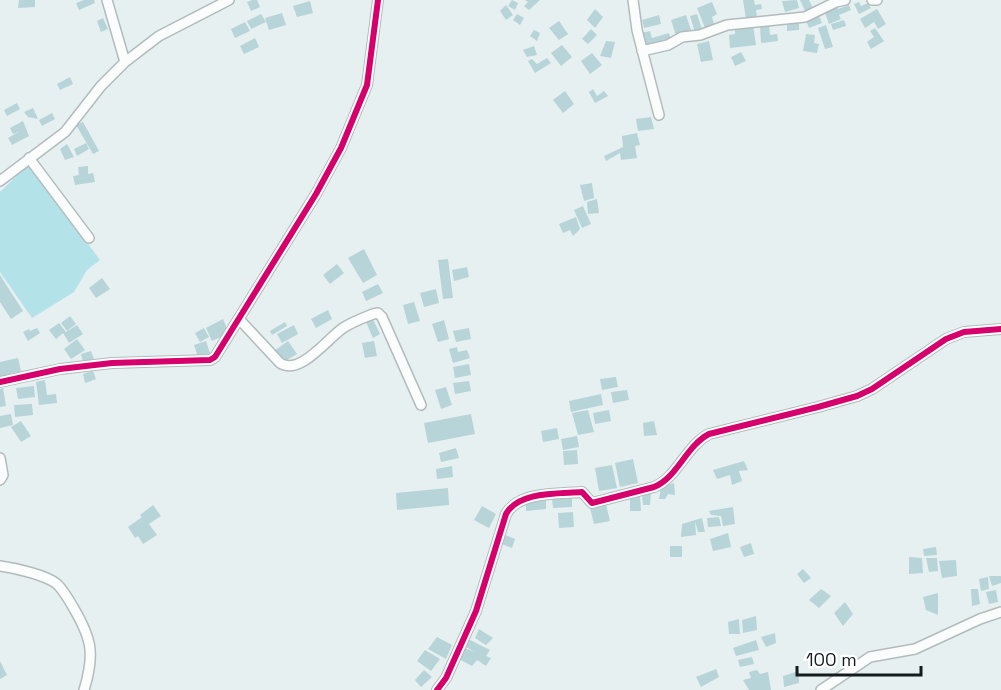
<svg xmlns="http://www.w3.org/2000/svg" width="1001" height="690" viewBox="0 0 1001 690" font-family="'Space Grotesk',sans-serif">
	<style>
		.green { fill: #b3e2e8 }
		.building { fill: #b7d4d8 }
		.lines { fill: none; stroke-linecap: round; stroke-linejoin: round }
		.street-casing { stroke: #b3bbbc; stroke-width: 12 }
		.street { stroke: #fbfdfd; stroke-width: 9 }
		.cycleway-casing { stroke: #fff; stroke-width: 10 }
		.cycleway { stroke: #d6006c; stroke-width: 6 }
	</style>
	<rect width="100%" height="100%" fill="#e6f0f1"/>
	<path class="green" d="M 29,164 L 100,260 L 87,270 L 74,292 L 32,318 L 0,272 L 0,192 Z"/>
	<path class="building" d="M 19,0 L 35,0 L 35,7 L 18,8 Z
		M 84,0 L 94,0 L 95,3 L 79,10 L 76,3 Z
		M 252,0 L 257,0 L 260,7 L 251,11 L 247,2 Z
		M 512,0 L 518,3 L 515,10 L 508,6 Z
		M 525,0 L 540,0 L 529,10 L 524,6 L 528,2 Z
		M 743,0 L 754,0 L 755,5 L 761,4 L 762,9 L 756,10 L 757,17 L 746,19 Z
		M 797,0 L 799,8 L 785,12 L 782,1 Z
		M 800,0 L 809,0 L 814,10 L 806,13 Z
		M 310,1 L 313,13 L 297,17 L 293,6 Z
		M 712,2 L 717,14 L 712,17 L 714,24 L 705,28 L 697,8 Z
		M 859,2 L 861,6 L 868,3 L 871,8 L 859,14 L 854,4 Z
		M 506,5 L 513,15 L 506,20 L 500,11 Z
		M 836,5 L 838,9 L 849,5 L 851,10 L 839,15 L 841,19 L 829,24 L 824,10 Z
		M 595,9 L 603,17 L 595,28 L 587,20 Z
		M 877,9 L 886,24 L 878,29 L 874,22 L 865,28 L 860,19 Z
		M 282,13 L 286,25 L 269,30 L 265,18 Z
		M 261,14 L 266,22 L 251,29 L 247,21 Z
		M 517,14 L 524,18 L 520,25 L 513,20 Z
		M 697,14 L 702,29 L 695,32 L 690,16 Z
		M 659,15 L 661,24 L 644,28 L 642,20 Z
		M 686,15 L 691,30 L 676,35 L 671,20 Z
		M 819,16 L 822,23 L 809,28 L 806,20 Z
		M 103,18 L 108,29 L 101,32 L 97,21 Z
		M 844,20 L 846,26 L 833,30 L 831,24 Z
		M 559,21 L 568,34 L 559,40 L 549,28 Z
		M 787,21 L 799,21 L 799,30 L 787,31 Z
		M 245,22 L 250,31 L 235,38 L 231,29 Z
		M 753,25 L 756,45 L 730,48 L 729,35 L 735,34 L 735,28 Z
		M 769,25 L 770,35 L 777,34 L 778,41 L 761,43 L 760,26 Z
		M 826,25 L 833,47 L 825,49 L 818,28 Z
		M 875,28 L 884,41 L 871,49 L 867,42 L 874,37 L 870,31 Z
		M 591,29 L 597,35 L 588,44 L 582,39 Z
		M 534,30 L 540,33 L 537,41 L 530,36 Z
		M 650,31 L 652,38 L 669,33 L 671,40 L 645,48 L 641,33 Z
		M 806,34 L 815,35 L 814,43 L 819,44 L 817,53 L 803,51 Z
		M 255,38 L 259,47 L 244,54 L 240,46 Z
		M 606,41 L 615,42 L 611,58 L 600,56 Z
		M 709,41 L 713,60 L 701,62 L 697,44 Z
		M 562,45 L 572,57 L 561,66 L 551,53 Z
		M 534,46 L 537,55 L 527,57 L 523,50 Z
		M 741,52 L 746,61 L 735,66 L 731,57 Z
		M 592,53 L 602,65 L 590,74 L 581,61 Z
		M 547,58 L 551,63 L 535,73 L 528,61 L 532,59 L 537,64 Z
		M 70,77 L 73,84 L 60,90 L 57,84 Z
		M 593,89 L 597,96 L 604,91 L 608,96 L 595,103 L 589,92 Z
		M 565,91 L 574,104 L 563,113 L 553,100 Z
		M 17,103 L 20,109 L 7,116 L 4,110 Z
		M 33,108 L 38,119 L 28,117 L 24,112 Z
		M 52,113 L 55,119 L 42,126 L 39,120 Z
		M 651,117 L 654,129 L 638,131 L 636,119 Z
		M 23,121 L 29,136 L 12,145 L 8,138 L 20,131 L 13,134 L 10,128 Z
		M 83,122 L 99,151 L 93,154 L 76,125 Z
		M 637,133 L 640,145 L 635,146 L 637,158 L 621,160 L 620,153 L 606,161 L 604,156 L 623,147 L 622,136 Z
		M 86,143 L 89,149 L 77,156 L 74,149 Z
		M 67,144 L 74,157 L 65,160 L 60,149 Z
		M 88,166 L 88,174 L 93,173 L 95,182 L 75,185 L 73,176 L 79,175 L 78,167 Z
		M 592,183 L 594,198 L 584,201 L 580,185 Z
		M 597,199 L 599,213 L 588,214 L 587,202 Z
		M 583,206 L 591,224 L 582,228 L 574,210 Z
		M 576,217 L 580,229 L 573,236 L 570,230 L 563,233 L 559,224 Z
		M 364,249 L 377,275 L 363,283 L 348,258 Z
		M 448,259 L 453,298 L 443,299 L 438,260 Z
		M 337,264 L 344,273 L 330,284 L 323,275 Z
		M 467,267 L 469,277 L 454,281 L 452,270 Z
		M 0,275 L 23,311 L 11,319 L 0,302 Z
		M 102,278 L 110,289 L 96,298 L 89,288 Z
		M 378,284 L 383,293 L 366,301 L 362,292 Z
		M 436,289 L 439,303 L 424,307 L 420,293 Z
		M 414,302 L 420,321 L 408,324 L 403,305 Z
		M 328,310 L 332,319 L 316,328 L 311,319 Z
		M 70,316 L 76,324 L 67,331 L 61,323 Z
		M 372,317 L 380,334 L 373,338 L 365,320 Z
		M 223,319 L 229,333 L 212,341 L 206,328 Z
		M 444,320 L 449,339 L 438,342 L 432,324 Z
		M 285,322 L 287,326 L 272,335 L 270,331 Z
		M 59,323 L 66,332 L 77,325 L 83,334 L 69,343 L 63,333 L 56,339 L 49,330 Z
		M 294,325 L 298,334 L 282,343 L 277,334 Z
		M 37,328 L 40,333 L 28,341 L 23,332 L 29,329 L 30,331 Z
		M 204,328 L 209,337 L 200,342 L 195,333 Z
		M 469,328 L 471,339 L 456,342 L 453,331 Z
		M 77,339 L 85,350 L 71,359 L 64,349 Z
		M 206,341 L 210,353 L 198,357 L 194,345 Z
		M 288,341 L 297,354 L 282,363 L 274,351 Z
		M 374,341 L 377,356 L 365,358 L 362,343 Z
		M 457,347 L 458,352 L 467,350 L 470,358 L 453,363 L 449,349 Z
		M 91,351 L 94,359 L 83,362 L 81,354 Z
		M 18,358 L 21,371 L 0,376 L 0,362 Z
		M 469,364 L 471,375 L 455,378 L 453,367 Z
		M 93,371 L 96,379 L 85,383 L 83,374 Z
		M 616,377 L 618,387 L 602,390 L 600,379 Z
		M 45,380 L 47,395 L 56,394 L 57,403 L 39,405 L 36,382 Z
		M 469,381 L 471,391 L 455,394 L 453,383 Z
		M 34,386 L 35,397 L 18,399 L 16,388 Z
		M 446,387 L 452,405 L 441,409 L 435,390 Z
		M 3,388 L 6,406 L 0,407 L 0,389 Z
		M 627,390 L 629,400 L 613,403 L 611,392 Z
		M 601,394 L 603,405 L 571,412 L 569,401 Z
		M 32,404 L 33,415 L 15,417 L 14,405 Z
		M 588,410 L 594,432 L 578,435 L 572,413 Z
		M 609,410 L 611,421 L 595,424 L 593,413 Z
		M 11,414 L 13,425 L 0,428 L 0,416 Z
		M 471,414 L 475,434 L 428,443 L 424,423 Z
		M 21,421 L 31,436 L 21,442 L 11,427 Z
		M 654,421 L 657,435 L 644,436 L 643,423 Z
		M 557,428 L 559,439 L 543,442 L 541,431 Z
		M 577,436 L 579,447 L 563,450 L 561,439 Z
		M 456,448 L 459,458 L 441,462 L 439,453 Z
		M 577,450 L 578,464 L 564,465 L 563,451 Z
		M 633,459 L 638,483 L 620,487 L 615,463 Z
		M 744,461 L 748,470 L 739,471 L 742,481 L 732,485 L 730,475 L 717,479 L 713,470 Z
		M 612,465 L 617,488 L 599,491 L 595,468 Z
		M 452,466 L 453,477 L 437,479 L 436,469 Z
		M 674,483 L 675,495 L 668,494 L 665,499 L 659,499 L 661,487 Z
		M 448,488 L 449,505 L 397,510 L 396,493 Z
		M 651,492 L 650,505 L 643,505 L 642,495 Z
		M 640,495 L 641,511 L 630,511 L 630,498 Z
		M 546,498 L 546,509 L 526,511 L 526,500 Z
		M 572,498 L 572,507 L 553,508 L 552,499 Z
		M 606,504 L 610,521 L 594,524 L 590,508 Z
		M 153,505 L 161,516 L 149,524 L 157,535 L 143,544 L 138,536 L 135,538 L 128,527 L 142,517 L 140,515 Z
		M 482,506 L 496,514 L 489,528 L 474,520 Z
		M 733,507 L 735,524 L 723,526 L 721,516 L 711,515 L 709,511 Z
		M 573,512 L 574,527 L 559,528 L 558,513 Z
		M 719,517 L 721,526 L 708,527 L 707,518 Z
		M 702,518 L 705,532 L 698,532 L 695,521 L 696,535 L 681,537 L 682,524 Z
		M 728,533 L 731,547 L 713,551 L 710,539 Z
		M 503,534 L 515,539 L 512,548 L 499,543 Z
		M 751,543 L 754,554 L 744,557 L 740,547 Z
		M 670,546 L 682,546 L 682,557 L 670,557 Z
		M 936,547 L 937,555 L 924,556 L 923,549 Z
		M 909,557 L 922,558 L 923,573 L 909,574 Z
		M 926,558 L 937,558 L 938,571 L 929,572 Z
		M 956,560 L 957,576 L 942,578 L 939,561 Z
		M 803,569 L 811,578 L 804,583 L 797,574 Z
		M 989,576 L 1001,576 L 1001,583 L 992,586 Z
		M 988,577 L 989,589 L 981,591 L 979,579 Z
		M 821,589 L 831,596 L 819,608 L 809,600 Z
		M 971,589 L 978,589 L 980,604 L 972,606 Z
		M 996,590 L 998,602 L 989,604 L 986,592 Z
		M 938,593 L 938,615 L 926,610 L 923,597 Z
		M 845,602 L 853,614 L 843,626 L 834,613 Z
		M 756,616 L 757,630 L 743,633 L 742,620 Z
		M 739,619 L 740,634 L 729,634 L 728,622 Z
		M 479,629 L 493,638 L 486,645 L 475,638 Z
		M 775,633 L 776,643 L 766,647 L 761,637 Z
		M 437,637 L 452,645 L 446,659 L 428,649 Z
		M 468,639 L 490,650 L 486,656 L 491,658 L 486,666 L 477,660 L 472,666 L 457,658 L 462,647 L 475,652 L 464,646 Z
		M 756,640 L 759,650 L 736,656 L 733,648 Z
		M 425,650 L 440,659 L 431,671 L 417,661 Z
		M 752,657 L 754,664 L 740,667 L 738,660 Z
		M 0,661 L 7,675 L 0,679 Z
		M 716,669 L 719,677 L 701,687 L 696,677 Z
		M 424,670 L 432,677 L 421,687 L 415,680 Z
		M 757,670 L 760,674 L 768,672 L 771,690 L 749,690 L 743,680 L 751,678 L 749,672 Z
		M 799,671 L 799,683 L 784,687 L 783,676 Z"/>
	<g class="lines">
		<defs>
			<path id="street" d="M 107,0 L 125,62
				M 633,0 L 637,30 L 659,115
				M 872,0 L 877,0
				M 642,51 L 668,45 L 682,37 L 700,35 L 727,25 L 805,17 L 836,2 L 845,0
				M 29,158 L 89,238
				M 0,181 L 65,132 L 101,86 L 125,62 L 159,36 L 229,0
				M 239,319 L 280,363 C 300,376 327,339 343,328 C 352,322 363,318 373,314 L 378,313 L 382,317 L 421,405
				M 0,382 L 60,369 L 112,363 L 210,360 L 215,357 L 316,194 L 341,148 L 367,85 L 378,0
				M 0,458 L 3,475 L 0,480
				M 0,566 C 15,568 46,575 57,584 C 63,590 69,600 73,607 C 92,639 95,654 84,690
				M 437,690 L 446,678 L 476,611 L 506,514 C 519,491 558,494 582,492 L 592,503 L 654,487 C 677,478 686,446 709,434 L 818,407 L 857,396 L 872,389 L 946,339 L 964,332 L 1001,329
				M 821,690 L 870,657 L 915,649 L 980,619 L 1001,612"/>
		</defs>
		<use href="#street" class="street-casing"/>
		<use href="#street" class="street"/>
		<defs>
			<path id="cycleway" d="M 0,382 L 60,369 L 112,363 L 210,360 L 215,357 L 316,194 L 341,148 L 367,85 L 378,0
				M 437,690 L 446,678 L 476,611 L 506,514 C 519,491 558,494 582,492 L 592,503 L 654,487 C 677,478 686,446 709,434 L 818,407 L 857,396 L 872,389 L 946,339 L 964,332 L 1001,329"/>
		</defs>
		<use href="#cycleway" class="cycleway-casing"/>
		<use href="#cycleway" class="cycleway"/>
	</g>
	<path d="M797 666v9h124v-9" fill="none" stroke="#151c1d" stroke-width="3"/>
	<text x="806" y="666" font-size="18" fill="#151c1d" stroke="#ffffff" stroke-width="4.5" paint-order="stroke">100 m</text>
</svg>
